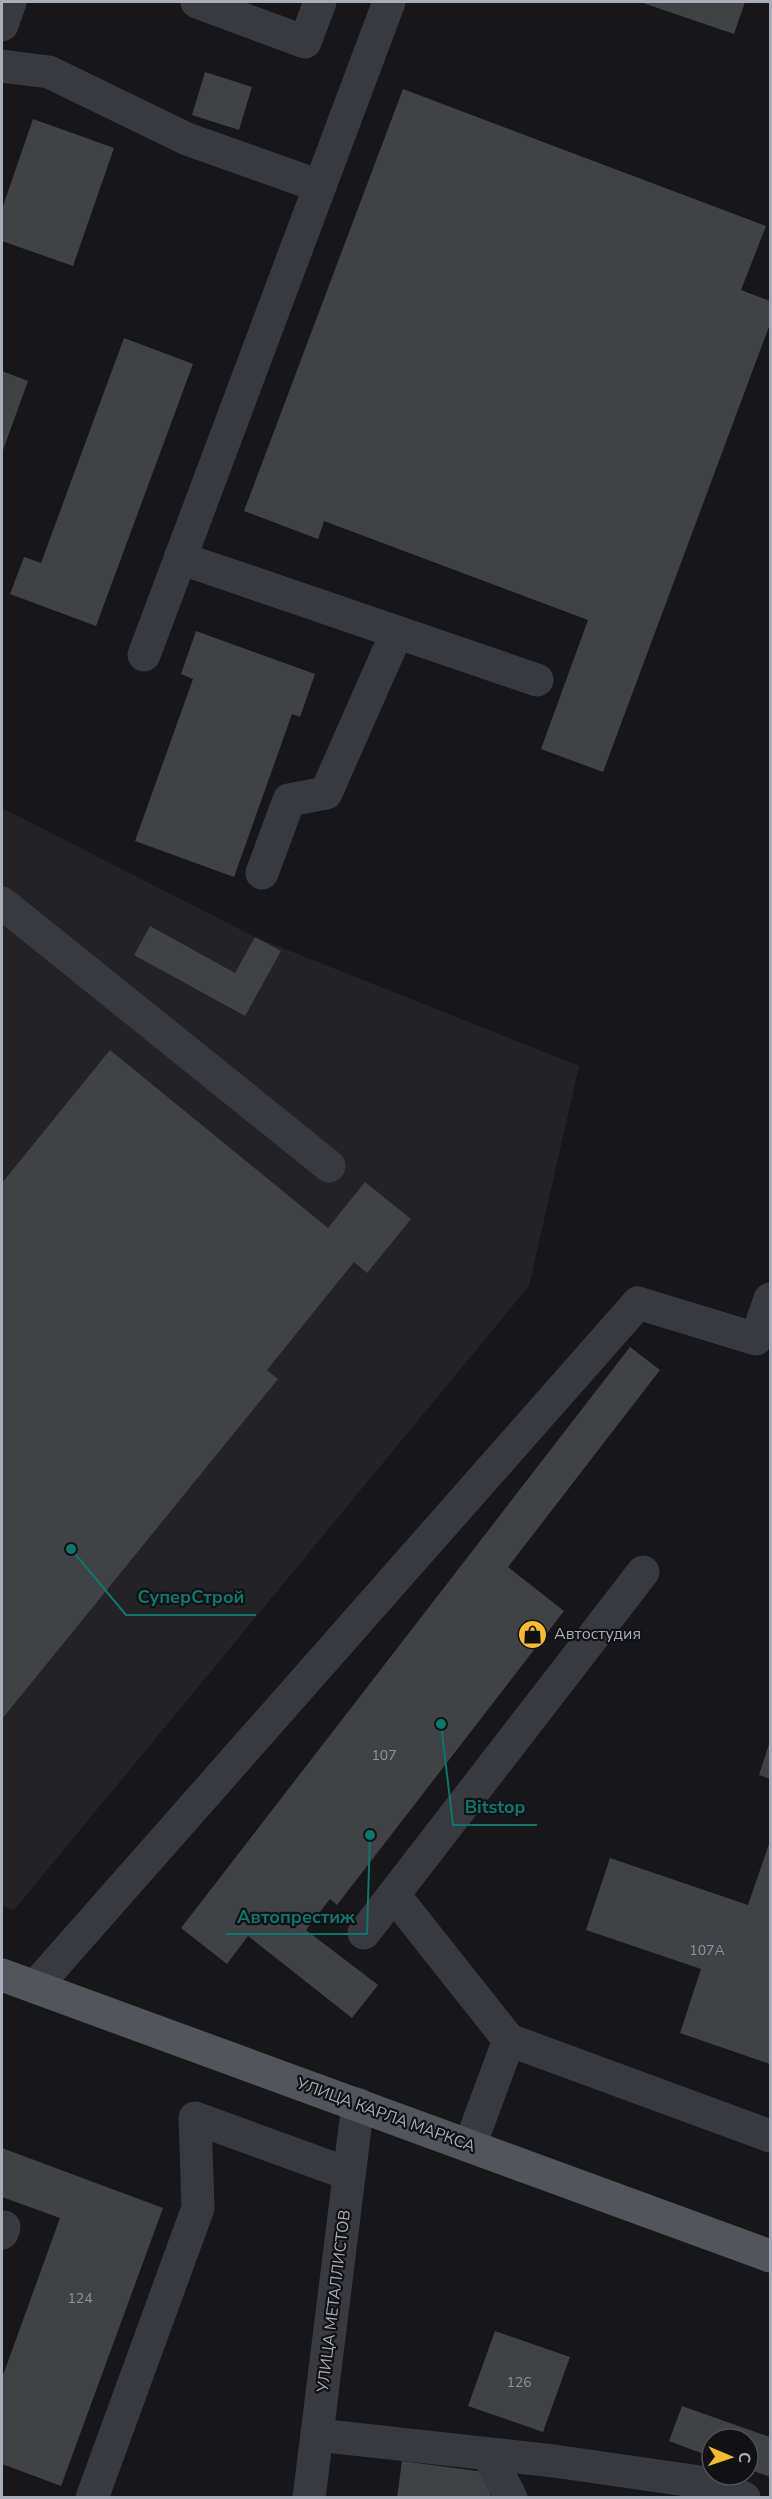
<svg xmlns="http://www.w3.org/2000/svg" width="772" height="2499" viewBox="0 0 772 2499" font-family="'Nunito Sans',sans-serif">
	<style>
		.built { fill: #232326 }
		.building { fill: #414246 }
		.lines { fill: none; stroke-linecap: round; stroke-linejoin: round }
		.minor { stroke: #393a40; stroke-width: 33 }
		.major { stroke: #53555d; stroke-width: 33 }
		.labels { text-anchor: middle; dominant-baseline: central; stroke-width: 4.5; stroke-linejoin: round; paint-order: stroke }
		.number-label { font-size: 14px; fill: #8e929c }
		.poi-label { font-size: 16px; fill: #a8adb9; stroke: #121214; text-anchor: start }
		.street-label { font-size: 16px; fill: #a8adb9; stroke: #121214 }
		.leader { fill: none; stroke: #0f766e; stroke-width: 2 }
		.callout-dot { fill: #0f766e; stroke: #121214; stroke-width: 2 }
		.callout-label { font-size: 18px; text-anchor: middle; font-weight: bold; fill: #0f766e; stroke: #121214; stroke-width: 4.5; stroke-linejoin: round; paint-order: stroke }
	</style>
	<rect width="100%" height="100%" fill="#171719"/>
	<path class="built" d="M 2,808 L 255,937 L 579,1066 L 529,1286 L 14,1910 L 2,1906 Z"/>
	<path class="building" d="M 640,2 L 745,2 L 734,34 Z
		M 205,72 L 252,87 L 239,130 L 192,115 Z
		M 403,89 L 766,226 L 741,290 L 770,301 L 770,324 L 603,772 L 541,749 L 588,620 L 324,521 L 318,539 L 244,511 Z
		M 33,119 L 114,148 L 73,266 L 2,241 L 2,209 Z
		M 124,338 L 193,364 L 96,626 L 10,594 L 24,557 L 41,563 Z
		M 2,371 L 28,381 L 2,453 Z
		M 196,631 L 315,674 L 300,717 L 292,714 L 234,877 L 135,841 L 193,679 L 181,674 Z
		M 150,926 L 235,973 L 255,937 L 281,951 L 245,1016 L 134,955 Z
		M 110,1050 L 328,1228 L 365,1182 L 411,1219 L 367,1273 L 354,1262 L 267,1370 L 278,1379 L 2,1719 L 2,1183 Z
		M 630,1347 L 660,1370 L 508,1567 L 564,1611 L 337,1905 L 330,1899 L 306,1930 L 378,1985 L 352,2018 L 248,1936 L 227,1964 L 181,1928 Z
		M 770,1741 L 770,1779 L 759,1775 Z
		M 770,1841 L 770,2064 L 680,2033 L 701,1969 L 586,1930 L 610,1858 L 748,1905 Z
		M 2,2148 L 163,2208 L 61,2486 L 2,2464 L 2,2378 L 60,2218 L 2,2197 Z
		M 495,2331 L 570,2357 L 543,2432 L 468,2406 Z
		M 682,2406 L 770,2437 L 770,2477 L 748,2469 L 748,2439 L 712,2439 L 712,2457 L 669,2441 Z
		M 402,2461 L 493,2473 L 490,2498 L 397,2498 Z"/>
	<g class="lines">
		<path class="minor" d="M 197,2 L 305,42 L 320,2
			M 2,25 L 10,2
			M 2,66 L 49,72 L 187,139 L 319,186
			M 180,558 L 537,680
			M 144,655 L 389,2
			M 262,873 L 289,800 L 326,793 L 397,632
			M 2,903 L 329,1166
			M 394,1895 L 509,2040 L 470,2145
			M 364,1933 L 643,1572
			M 35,1987 L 638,1303 L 756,1339 L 770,1299
			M 509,2040 L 770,2136
			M 2,2233 L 4,2227
			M 317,2435 L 554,2461 L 714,2484 L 744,2498
			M 488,2454 L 511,2498
			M 92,2498 L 198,2208 L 195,2118 L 349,2174
			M 309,2498 L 358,2104"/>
		<path class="major" d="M 2,1975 L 770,2256"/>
	</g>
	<defs>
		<symbol id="shop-disc" viewBox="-11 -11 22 22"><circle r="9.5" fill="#f5bc33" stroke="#121214"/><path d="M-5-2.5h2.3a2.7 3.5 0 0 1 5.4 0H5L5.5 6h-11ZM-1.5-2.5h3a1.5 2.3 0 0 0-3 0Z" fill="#111"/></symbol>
	</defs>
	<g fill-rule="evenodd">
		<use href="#shop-disc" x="516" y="1618" width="33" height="33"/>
	</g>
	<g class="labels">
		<g class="number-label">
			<text x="384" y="1755">107</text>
			<text x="707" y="1950">107А</text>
			<text x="80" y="2298">124</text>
			<text x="519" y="2382">126</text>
		</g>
		<g class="poi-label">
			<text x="554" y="1634">Автостудия</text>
		</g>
		<g class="street-label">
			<text transform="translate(386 2115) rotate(20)">УЛИЦА КАРЛА МАРКСА</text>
			<text transform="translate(334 2301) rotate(-83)">УЛИЦА МЕТАЛЛИСТОВ</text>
		</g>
	</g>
	<path class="leader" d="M71 1549L126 1615H256M441 1724L453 1825H537M370 1835L367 1934H226"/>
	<g class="callout-dot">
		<circle cx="71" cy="1549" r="6"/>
		<circle cx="441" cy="1724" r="6"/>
		<circle cx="370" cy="1835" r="6"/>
	</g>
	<g class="callout-label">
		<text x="191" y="1603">СуперСтрой</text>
		<text x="495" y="1813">Bitstop</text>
		<text x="296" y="1923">Автопрестиж</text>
	</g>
	<rect width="772" height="2499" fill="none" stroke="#a8adb9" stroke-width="6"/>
	<g transform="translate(730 2457) rotate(92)"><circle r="28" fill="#121214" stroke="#4e5056" stroke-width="1.5"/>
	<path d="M0-4.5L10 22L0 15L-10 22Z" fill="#f5bc33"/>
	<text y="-9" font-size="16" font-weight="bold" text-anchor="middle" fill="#a8adb9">С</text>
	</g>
</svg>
